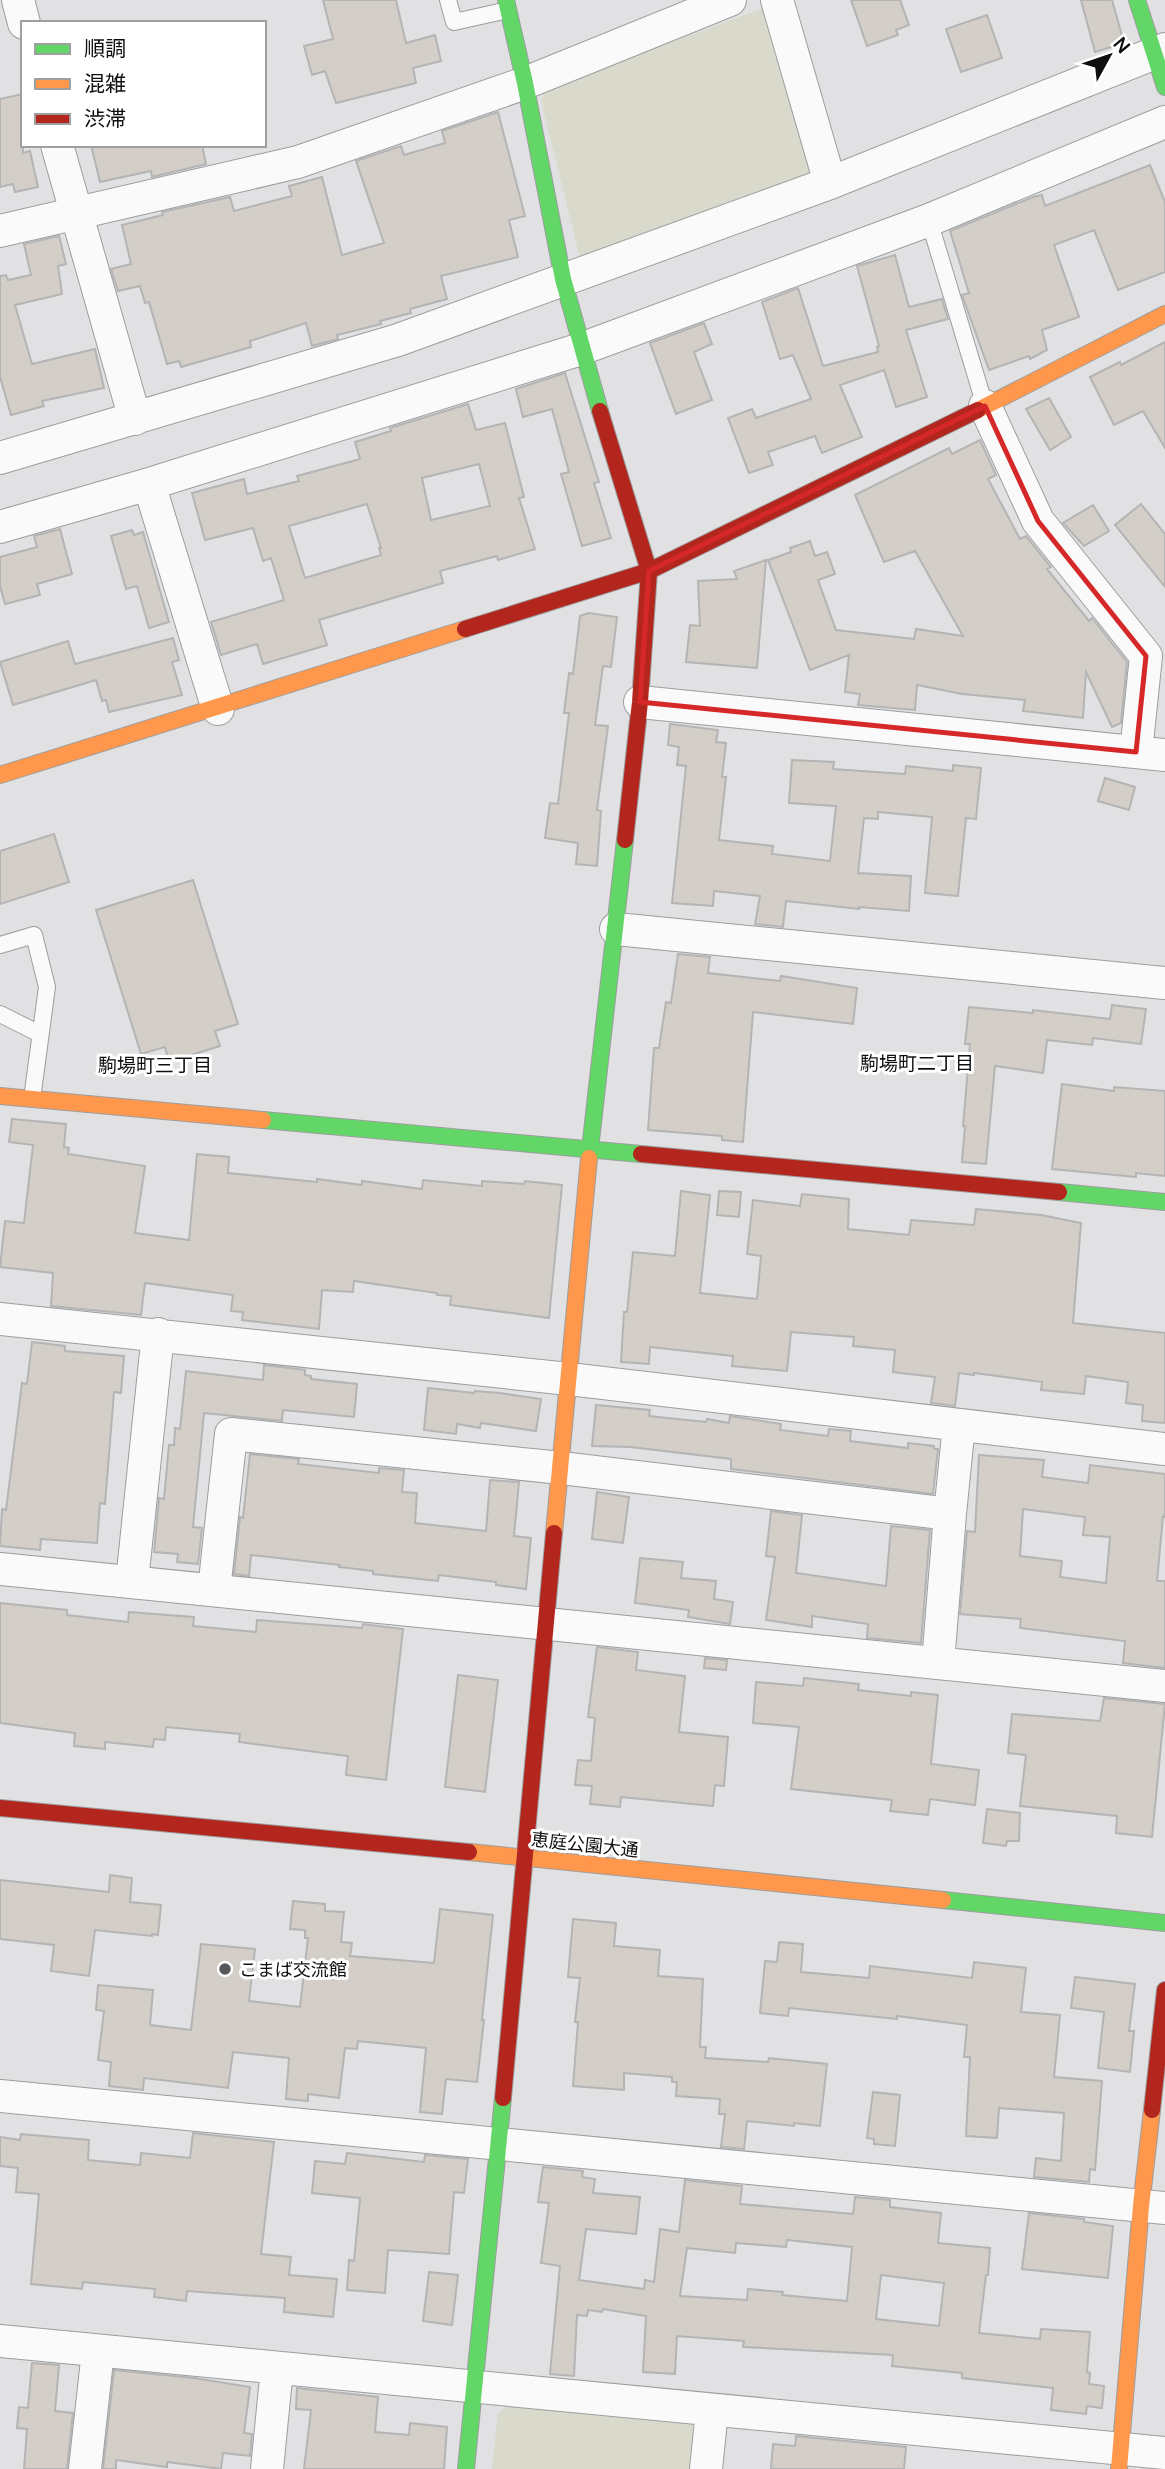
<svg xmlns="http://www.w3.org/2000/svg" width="1165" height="2469" viewBox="0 0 1165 2469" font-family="Manrope,'Noto Sans JP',sans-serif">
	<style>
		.green { fill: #d9dacc }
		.building { fill: #d3cec8; stroke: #b4b4b4; stroke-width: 2; fill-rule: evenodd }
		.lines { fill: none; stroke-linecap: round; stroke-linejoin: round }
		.lane-casing { stroke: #9c9d9e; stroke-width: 18 }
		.street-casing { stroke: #9c9d9e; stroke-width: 34 }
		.fast-casing { stroke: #9c9d9e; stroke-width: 18 }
		.slow-casing { stroke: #9c9d9e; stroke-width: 18 }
		.jam-casing { stroke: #9c9d9e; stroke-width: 18 }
		.lane { stroke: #fafafb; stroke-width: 16 }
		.street { stroke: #fafafb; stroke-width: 32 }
		.fast { stroke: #63d668; stroke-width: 16 }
		.slow { stroke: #ff974d; stroke-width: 16 }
		.jam { stroke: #b3261e; stroke-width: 16 }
		.marked { fill: none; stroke: #d62828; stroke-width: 5; stroke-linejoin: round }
		.poi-dot { fill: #575859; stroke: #fff; stroke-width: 2.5 }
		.labels { text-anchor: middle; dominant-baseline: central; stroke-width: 6; stroke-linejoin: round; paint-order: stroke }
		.street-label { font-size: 18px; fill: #0d0e0f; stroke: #fff }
		.poi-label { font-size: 18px; fill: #0d0e0f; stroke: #fff; text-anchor: start }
		.neighbourhood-label { font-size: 19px; fill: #0d0e0f; stroke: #fff }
	</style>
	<rect width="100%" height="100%" fill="#e1e1e3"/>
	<path class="green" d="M 766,7 L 812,174 L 581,262 L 541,101 L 546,89 Z
		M 509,2405 L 693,2425 L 690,2469 L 492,2469 L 498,2413 Z"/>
	<path class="building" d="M 323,0 L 396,0 L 406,43 L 435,35 L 441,61 L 413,68 L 416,83 L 336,103 L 325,71 L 312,75 L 304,46 L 333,39 Z
		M 851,0 L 900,0 L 909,25 L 896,30 L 898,35 L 867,46 Z
		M 1081,0 L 1112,0 L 1124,43 L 1095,52 Z
		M 987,15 L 1002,58 L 961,72 L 946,29 Z
		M 23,94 L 23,153 L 30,151 L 38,187 L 15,192 L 13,184 L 0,187 L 0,99 Z
		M 498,112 L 525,216 L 509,220 L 518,257 L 441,276 L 447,299 L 410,309 L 411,313 L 380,321 L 381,324 L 337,335 L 338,339 L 312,346 L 306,323 L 250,341 L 251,347 L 181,367 L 179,361 L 167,364 L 149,302 L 145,303 L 140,286 L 118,291 L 111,269 L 131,264 L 122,225 L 163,215 L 162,212 L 230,197 L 234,211 L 292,196 L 289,186 L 322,177 L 342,255 L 384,243 L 356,161 L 401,146 L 404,155 L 445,143 L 442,131 Z
		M 91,145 L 202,145 L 206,164 L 152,177 L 151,171 L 100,182 Z
		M 1150,165 L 1165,202 L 1165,272 L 1118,290 L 1094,230 L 1054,245 L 1079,317 L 1042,330 L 1047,350 L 1030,359 L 1029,356 L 989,370 L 962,295 L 969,293 L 950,231 L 1033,197 L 1042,195 L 1045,206 Z
		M 59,236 L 66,264 L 58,266 L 62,294 L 15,305 L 32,364 L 95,349 L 104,388 L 42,401 L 44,406 L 11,415 L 0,377 L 0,276 L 6,275 L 8,280 L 31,275 L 24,244 Z
		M 895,255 L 909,307 L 942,299 L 948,319 L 906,330 L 927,397 L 896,407 L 884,370 L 840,385 L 862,437 L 822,453 L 815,436 L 768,452 L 773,465 L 749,473 L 728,418 L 752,409 L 756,418 L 811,399 L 793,355 L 780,359 L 762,302 L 798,288 L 823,366 L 878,352 L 877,347 L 879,346 L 857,266 Z
		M 704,323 L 712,344 L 694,352 L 712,400 L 676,414 L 650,343 Z
		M 1165,342 L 1165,448 L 1143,411 L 1114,425 L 1090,377 L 1120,362 L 1121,365 Z
		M 565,373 L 599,482 L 594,483 L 611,538 L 582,546 L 561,474 L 569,472 L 552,409 L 523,417 L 516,389 Z
		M 1049,398 L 1071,437 L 1050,450 L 1026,409 Z
		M 468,404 L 476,430 L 505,423 L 524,497 L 519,498 L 535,549 L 498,560 L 497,556 L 440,571 L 443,583 L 319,620 L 327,645 L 263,664 L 257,644 L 221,655 L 211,622 L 284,600 L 271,558 L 263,561 L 253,528 L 205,540 L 192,493 L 244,479 L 247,494 L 299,481 L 297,476 L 360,459 L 355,442 L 391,431 L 390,428 ZM 479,464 L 490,506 L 431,520 L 422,478 ZM 367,504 L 381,548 L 379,548 L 381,555 L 305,578 L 289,526 Z
		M 980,440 L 996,475 L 988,479 L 1020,539 L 1026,536 L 1051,567 L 1047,569 L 1089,621 L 1092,618 L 1127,662 L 1121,723 L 1112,727 L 1086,672 L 1083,718 L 1023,711 L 1025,700 L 962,694 L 917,685 L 915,710 L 858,705 L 860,694 L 845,692 L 849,655 L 810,670 L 768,560 L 791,552 L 790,548 L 810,541 L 815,556 L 827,552 L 835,574 L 818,580 L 836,630 L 914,639 L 916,629 L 963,636 L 915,551 L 884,562 L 855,495 L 949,448 L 952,454 Z
		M 1141,504 L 1165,534 L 1165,587 L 1115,525 Z
		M 1093,505 L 1109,531 L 1084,546 L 1063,523 Z
		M 60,529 L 72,574 L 37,584 L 40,595 L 5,604 L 0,586 L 0,557 L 37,547 L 34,536 Z
		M 132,530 L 134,535 L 143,532 L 169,622 L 149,628 L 137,586 L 126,589 L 111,536 Z
		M 766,560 L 757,668 L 686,662 L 690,625 L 700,626 L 698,581 L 737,579 L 734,571 Z
		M 588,613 L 617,617 L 611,667 L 603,666 L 595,725 L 608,726 L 597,810 L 601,811 L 597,866 L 576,864 L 578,843 L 545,838 L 550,803 L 558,804 L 569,713 L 564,713 L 569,673 L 573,674 L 580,616 Z
		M 173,638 L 179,660 L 172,662 L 182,695 L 109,712 L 106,700 L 102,701 L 96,680 L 13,705 L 0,662 L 68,641 L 75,664 Z
		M 670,724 L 718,730 L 716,742 L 726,743 L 722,777 L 726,777 L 719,840 L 773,846 L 772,854 L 830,861 L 836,806 L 789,803 L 792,760 L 834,762 L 833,769 L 905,774 L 906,766 L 953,771 L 953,765 L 981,768 L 976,819 L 966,818 L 958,896 L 925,893 L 932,817 L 878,812 L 878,819 L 864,818 L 858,873 L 911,876 L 909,911 L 859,907 L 859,909 L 786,901 L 783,927 L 755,924 L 760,896 L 714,891 L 713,906 L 672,903 L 686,766 L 677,765 L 679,747 L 668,745 Z
		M 1105,778 L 1135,787 L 1129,810 L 1098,801 Z
		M 54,834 L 69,882 L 0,904 L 0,851 Z
		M 193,880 L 238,1024 L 215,1031 L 220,1046 L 169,1062 L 165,1047 L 141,1054 L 96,910 Z
		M 678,954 L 710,957 L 708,973 L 780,981 L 781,976 L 857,988 L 853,1024 L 753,1012 L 743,1142 L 722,1140 L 722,1136 L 648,1130 L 654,1048 L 659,1048 L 666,1002 L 671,1003 Z
		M 1112,1005 L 1146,1009 L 1141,1044 L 1093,1038 L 1092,1045 L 1047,1040 L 1043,1073 L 995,1066 L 986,1164 L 962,1162 L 965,1126 L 963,1126 L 970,1044 L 965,1044 L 969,1007 L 1033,1013 L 1033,1010 L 1110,1019 Z
		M 1062,1084 L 1114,1091 L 1114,1087 L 1165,1091 L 1165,1176 L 1136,1173 L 1136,1177 L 1052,1169 Z
		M 12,1119 L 66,1124 L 64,1147 L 69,1148 L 68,1154 L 145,1166 L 135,1233 L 189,1240 L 197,1154 L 229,1157 L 228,1173 L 317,1182 L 317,1179 L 362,1185 L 362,1181 L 422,1189 L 423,1180 L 482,1186 L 482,1181 L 524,1184 L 525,1181 L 562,1185 L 549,1318 L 450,1305 L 451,1296 L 437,1295 L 437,1293 L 354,1281 L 353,1292 L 322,1290 L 319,1329 L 242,1320 L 243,1312 L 231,1311 L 233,1295 L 145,1283 L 141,1315 L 51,1306 L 53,1273 L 0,1267 L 5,1221 L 24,1223 L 33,1145 L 9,1142 Z
		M 681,1191 L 710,1195 L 700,1293 L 757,1299 L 761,1256 L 747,1254 L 753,1200 L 800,1206 L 802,1194 L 849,1199 L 848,1229 L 909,1235 L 911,1220 L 974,1225 L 976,1209 L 1041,1215 L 1081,1223 L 1073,1323 L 1165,1333 L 1165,1423 L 1142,1421 L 1143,1405 L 1126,1403 L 1128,1382 L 1086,1376 L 1084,1394 L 1041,1390 L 1042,1382 L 974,1373 L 974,1375 L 959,1373 L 955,1406 L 931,1403 L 935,1377 L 893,1372 L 895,1350 L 853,1346 L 854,1337 L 791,1332 L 787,1371 L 732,1366 L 733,1356 L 650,1347 L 649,1364 L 621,1362 L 624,1312 L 627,1312 L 633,1252 L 675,1256 Z
		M 719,1191 L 741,1192 L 739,1217 L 717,1215 Z
		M 32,1342 L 65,1346 L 65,1351 L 124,1356 L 121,1393 L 114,1392 L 105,1504 L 100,1503 L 97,1543 L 41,1539 L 40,1550 L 0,1546 L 2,1509 L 6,1510 L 22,1383 L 27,1384 Z
		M 264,1365 L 305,1370 L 305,1375 L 311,1376 L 311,1379 L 357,1384 L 354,1417 L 283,1410 L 282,1421 L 204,1413 L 193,1527 L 202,1528 L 198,1564 L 177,1562 L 178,1554 L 154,1552 L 159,1498 L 164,1499 L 169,1445 L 174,1445 L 175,1428 L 180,1429 L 186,1371 L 263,1380 Z
		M 428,1388 L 474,1393 L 475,1391 L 500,1393 L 541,1399 L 536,1431 L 481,1423 L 480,1428 L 457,1424 L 456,1434 L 424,1430 Z
		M 596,1405 L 650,1410 L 649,1416 L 706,1422 L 707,1419 L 729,1423 L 730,1416 L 781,1424 L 780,1430 L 828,1436 L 829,1429 L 851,1431 L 850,1441 L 908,1448 L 908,1443 L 934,1446 L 934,1449 L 938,1449 L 933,1494 L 731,1469 L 731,1459 L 630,1447 L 592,1446 Z
		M 250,1454 L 299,1459 L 298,1464 L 379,1473 L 379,1468 L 404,1470 L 402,1492 L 417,1493 L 415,1523 L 486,1531 L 490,1480 L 519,1482 L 514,1536 L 531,1538 L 526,1589 L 496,1585 L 496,1582 L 439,1575 L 438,1581 L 373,1574 L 373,1571 L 339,1567 L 340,1565 L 251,1555 L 249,1576 L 234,1574 L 240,1517 L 243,1518 Z
		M 979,1455 L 1044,1460 L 1042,1477 L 1088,1483 L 1090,1465 L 1165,1474 L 1165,1517 L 1163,1516 L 1157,1581 L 1165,1581 L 1165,1668 L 1123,1663 L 1125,1641 L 1020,1628 L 1021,1619 L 960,1614 L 967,1531 L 975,1532 ZM 1023,1509 L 1085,1517 L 1083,1535 L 1110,1537 L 1106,1583 L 1060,1577 L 1062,1561 L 1020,1556 Z
		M 597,1492 L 629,1497 L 623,1543 L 592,1539 Z
		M 771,1511 L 802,1515 L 796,1573 L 886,1586 L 891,1526 L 930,1530 L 921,1643 L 867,1638 L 868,1624 L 812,1616 L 812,1627 L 766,1620 L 775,1557 L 766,1556 Z
		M 640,1558 L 683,1562 L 681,1578 L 716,1581 L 714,1599 L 733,1602 L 730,1624 L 688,1617 L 689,1610 L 635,1603 Z
		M 0,1603 L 67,1610 L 67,1615 L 128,1622 L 129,1612 L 194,1617 L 193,1626 L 256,1632 L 257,1620 L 362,1628 L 363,1624 L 403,1629 L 386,1780 L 346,1775 L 348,1756 L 239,1742 L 240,1734 L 166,1727 L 165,1740 L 154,1739 L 153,1747 L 105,1742 L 105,1749 L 74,1746 L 75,1733 L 0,1723 Z
		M 597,1647 L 638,1652 L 636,1670 L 685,1676 L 679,1732 L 728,1737 L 724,1786 L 715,1785 L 713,1806 L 621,1797 L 620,1807 L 590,1804 L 592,1786 L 575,1785 L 578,1760 L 591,1761 L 595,1718 L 588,1717 Z
		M 705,1658 L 727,1660 L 726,1670 L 704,1668 Z
		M 458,1675 L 498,1680 L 485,1792 L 445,1787 Z
		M 804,1678 L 859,1684 L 858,1690 L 911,1696 L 911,1692 L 938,1695 L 931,1764 L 979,1770 L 975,1805 L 930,1799 L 928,1815 L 890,1811 L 892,1800 L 791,1789 L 799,1727 L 753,1723 L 756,1682 L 803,1686 Z
		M 1104,1698 L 1165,1704 L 1152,1837 L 1116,1833 L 1117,1816 L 1020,1806 L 1026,1755 L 1008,1753 L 1012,1714 L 1100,1721 Z
		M 987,1809 L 1020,1813 L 1019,1841 L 1007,1841 L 1006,1846 L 983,1843 Z
		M 110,1875 L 132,1878 L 130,1902 L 161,1905 L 158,1935 L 152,1934 L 152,1936 L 95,1930 L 89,1976 L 51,1971 L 54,1945 L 0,1939 L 0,1880 L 109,1892 Z
		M 293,1901 L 325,1904 L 325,1911 L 344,1912 L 341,1942 L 352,1943 L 350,1956 L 434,1963 L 440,1909 L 493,1915 L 482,2020 L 484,2020 L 477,2082 L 446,2079 L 442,2114 L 420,2112 L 426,2048 L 358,2041 L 357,2049 L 345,2048 L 339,2098 L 308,2094 L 308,2101 L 286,2099 L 289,2058 L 233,2052 L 228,2088 L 144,2078 L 143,2090 L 109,2086 L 111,2062 L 98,2060 L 104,2011 L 96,2010 L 98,1985 L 153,1990 L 150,2025 L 191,2030 L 201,1944 L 255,1949 L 249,2001 L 300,2007 L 308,1938 L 305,1938 L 305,1930 L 290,1929 Z
		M 573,1919 L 616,1923 L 614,1946 L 660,1950 L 658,1976 L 703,1979 L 700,2047 L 706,2047 L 705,2058 L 768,2062 L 769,2058 L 827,2064 L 820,2126 L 794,2123 L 794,2126 L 747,2121 L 744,2149 L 721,2147 L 725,2114 L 719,2114 L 720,2099 L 676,2096 L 677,2082 L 672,2082 L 672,2077 L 624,2073 L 624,2090 L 573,2086 L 578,2022 L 575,2022 L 580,1978 L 568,1977 Z
		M 779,1942 L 803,1944 L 801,1972 L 869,1978 L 870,1966 L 972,1978 L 974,1962 L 1026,1968 L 1021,2012 L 1060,2015 L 1054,2077 L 1102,2081 L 1095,2170 L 1090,2169 L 1089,2182 L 1034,2177 L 1036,2158 L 1061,2161 L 1064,2113 L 999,2108 L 997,2138 L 966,2136 L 970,2057 L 964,2057 L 967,2025 L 897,2016 L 897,2019 L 789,2008 L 788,2016 L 760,2013 L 765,1961 L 777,1962 Z
		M 1075,1977 L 1135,1984 L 1129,2031 L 1134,2031 L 1130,2072 L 1098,2068 L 1104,2012 L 1071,2008 Z
		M 873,2092 L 900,2095 L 895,2146 L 874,2144 L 874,2139 L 867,2138 Z
		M 193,2133 L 274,2142 L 261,2254 L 291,2257 L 289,2275 L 337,2279 L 333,2317 L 284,2312 L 285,2298 L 187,2291 L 186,2301 L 154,2297 L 155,2289 L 83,2282 L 82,2289 L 31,2284 L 39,2194 L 16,2192 L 18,2168 L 0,2166 L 0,2137 L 20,2140 L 21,2134 L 89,2140 L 88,2160 L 140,2165 L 141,2153 L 190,2158 Z
		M 347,2153 L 424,2162 L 425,2155 L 468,2159 L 464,2193 L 454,2192 L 449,2254 L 388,2250 L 385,2293 L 347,2290 L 349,2260 L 354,2261 L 360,2198 L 312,2193 L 315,2161 L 345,2164 Z
		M 543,2167 L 583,2171 L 582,2177 L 595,2179 L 593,2193 L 640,2197 L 636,2234 L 586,2229 L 579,2280 L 644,2289 L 645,2280 L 654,2282 L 660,2229 L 679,2232 L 685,2180 L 742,2186 L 740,2204 L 853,2214 L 855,2197 L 890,2200 L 890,2207 L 941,2213 L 938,2243 L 990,2248 L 988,2275 L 986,2275 L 979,2333 L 1040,2339 L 1041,2329 L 1090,2332 L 1087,2372 L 1090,2373 L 1089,2384 L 1104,2386 L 1102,2408 L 1087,2406 L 1086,2414 L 1051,2410 L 1053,2388 L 962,2378 L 962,2373 L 892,2366 L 893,2355 L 743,2347 L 744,2341 L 677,2336 L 675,2374 L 643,2372 L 646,2316 L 603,2309 L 602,2312 L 588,2310 L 587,2316 L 577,2315 L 574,2376 L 550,2374 L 560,2266 L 541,2263 L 549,2203 L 538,2202 ZM 787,2240 L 852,2247 L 847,2301 L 782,2295 L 783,2292 L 748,2289 L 747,2300 L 680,2296 L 687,2248 L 735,2253 L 736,2243 L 786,2247 ZM 881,2275 L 944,2283 L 939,2326 L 876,2319 Z
		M 1029,2213 L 1084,2219 L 1084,2222 L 1113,2226 L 1108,2278 L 1022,2269 Z
		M 429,2272 L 458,2275 L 452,2325 L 423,2321 Z
		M 32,2363 L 59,2365 L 55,2411 L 73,2413 L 67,2469 L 24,2469 L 27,2429 L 17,2428 L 19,2407 L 28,2408 Z
		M 114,2370 L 194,2378 L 250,2387 L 244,2433 L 252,2434 L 250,2456 L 223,2453 L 221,2469 L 167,2462 L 167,2467 L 116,2460 L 116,2469 L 103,2469 Z
		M 297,2388 L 378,2397 L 375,2432 L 409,2435 L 410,2423 L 447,2427 L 444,2469 L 304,2469 L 311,2410 L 296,2409 Z
		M 796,2436 L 906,2447 L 904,2469 L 771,2469 L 773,2444 L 795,2446 Z"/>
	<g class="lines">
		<defs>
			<path id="lane" d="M 448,0 L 454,22 L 508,10
				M 929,220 L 985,406
				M 0,945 L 34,935 L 47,987 L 32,1099
				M 0,1014 L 40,1034"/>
			<path id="street" d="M 18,0 L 24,23
				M 777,0 L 830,183
				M 57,145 L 135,419
				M 0,231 L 298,162 L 525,83 L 730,0
				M 985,406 L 1038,521 L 1146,656 L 1136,752
				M 0,458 L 398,340 L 830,183 L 1165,49
				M 149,484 L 218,709
				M 0,527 L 149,484 L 581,349 L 929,220 L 1165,122
				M 640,702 L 1165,755
				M 616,929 L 1165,983
				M 0,1319 L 569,1379 L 1165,1449
				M 0,1569 L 1165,1686
				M 132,1581 L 158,1334
				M 214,1590 L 231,1434 L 561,1468 L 950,1514
				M 938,1663 L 950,1514 L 959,1425
				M 0,2096 L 1165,2208
				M 0,2341 L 1165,2453
				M 85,2469 L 98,2351
				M 267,2469 L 277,2368
				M 706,2469 L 712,2411"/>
			<path id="fast" d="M 506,0 L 525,83 L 563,279 L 600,411
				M 1137,0 L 1165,87
				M 263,1120 L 641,1154
				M 589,1158 L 625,840
				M 1059,1192 L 1165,1202
				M 943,1900 L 1165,1923
				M 466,2469 L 503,2098"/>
			<path id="slow" d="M 978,410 L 1165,314
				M 0,775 L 465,629
				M 0,1096 L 263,1120
				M 554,1533 L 589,1158
				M 469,1852 L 943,1900
				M 1119,2469 L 1141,2206 L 1152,2110"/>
			<path id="jam" d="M 600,411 L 649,571 L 640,702 L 625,840
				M 465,629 L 649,571 L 978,410
				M 641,1154 L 1059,1192
				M 0,1808 L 469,1852
				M 503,2098 L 554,1533
				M 1152,2110 L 1165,1990"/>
		</defs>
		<use href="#lane" class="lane-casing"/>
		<use href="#street" class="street-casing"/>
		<use href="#fast" class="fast-casing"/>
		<use href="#slow" class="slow-casing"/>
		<use href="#jam" class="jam-casing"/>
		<use href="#lane" class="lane"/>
		<use href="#street" class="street"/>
		<use href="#fast" class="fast"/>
		<use href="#slow" class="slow"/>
		<use href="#jam" class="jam"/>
	</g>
	<path class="marked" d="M 985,406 L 1038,521 L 1146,656 L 1136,752 L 640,702 L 649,571 Z"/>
	<circle class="poi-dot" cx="225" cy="1969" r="7"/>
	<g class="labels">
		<g class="street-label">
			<text transform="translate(585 1844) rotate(6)">恵庭公園大通</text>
		</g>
		<g class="poi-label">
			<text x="239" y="1969">こまば交流館</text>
		</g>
		<g class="neighbourhood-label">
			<text x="917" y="1063">駒場町二丁目</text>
			<text x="155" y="1065">駒場町三丁目</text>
		</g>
	</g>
	<rect x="21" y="21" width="245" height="126" fill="#ffffff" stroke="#9e9f9f" stroke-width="2"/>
	<rect x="35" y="44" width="35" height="10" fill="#63d668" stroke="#9e9f9f" stroke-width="2"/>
	<text x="84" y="56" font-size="21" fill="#0d0e0f">順調</text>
	<rect x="35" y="79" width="35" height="10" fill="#ff974d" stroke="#9e9f9f" stroke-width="2"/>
	<text x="84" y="91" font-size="21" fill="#0d0e0f">混雑</text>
	<rect x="35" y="114" width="35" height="10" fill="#b3261e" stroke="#9e9f9f" stroke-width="2"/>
	<text x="84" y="126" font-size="21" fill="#0d0e0f">渋滞</text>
	<g transform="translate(1109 56) rotate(50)" stroke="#ffffff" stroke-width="5" paint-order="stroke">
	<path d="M0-5L12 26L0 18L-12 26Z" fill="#0d0e0f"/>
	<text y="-10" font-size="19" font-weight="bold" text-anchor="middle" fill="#0d0e0f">N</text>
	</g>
</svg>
